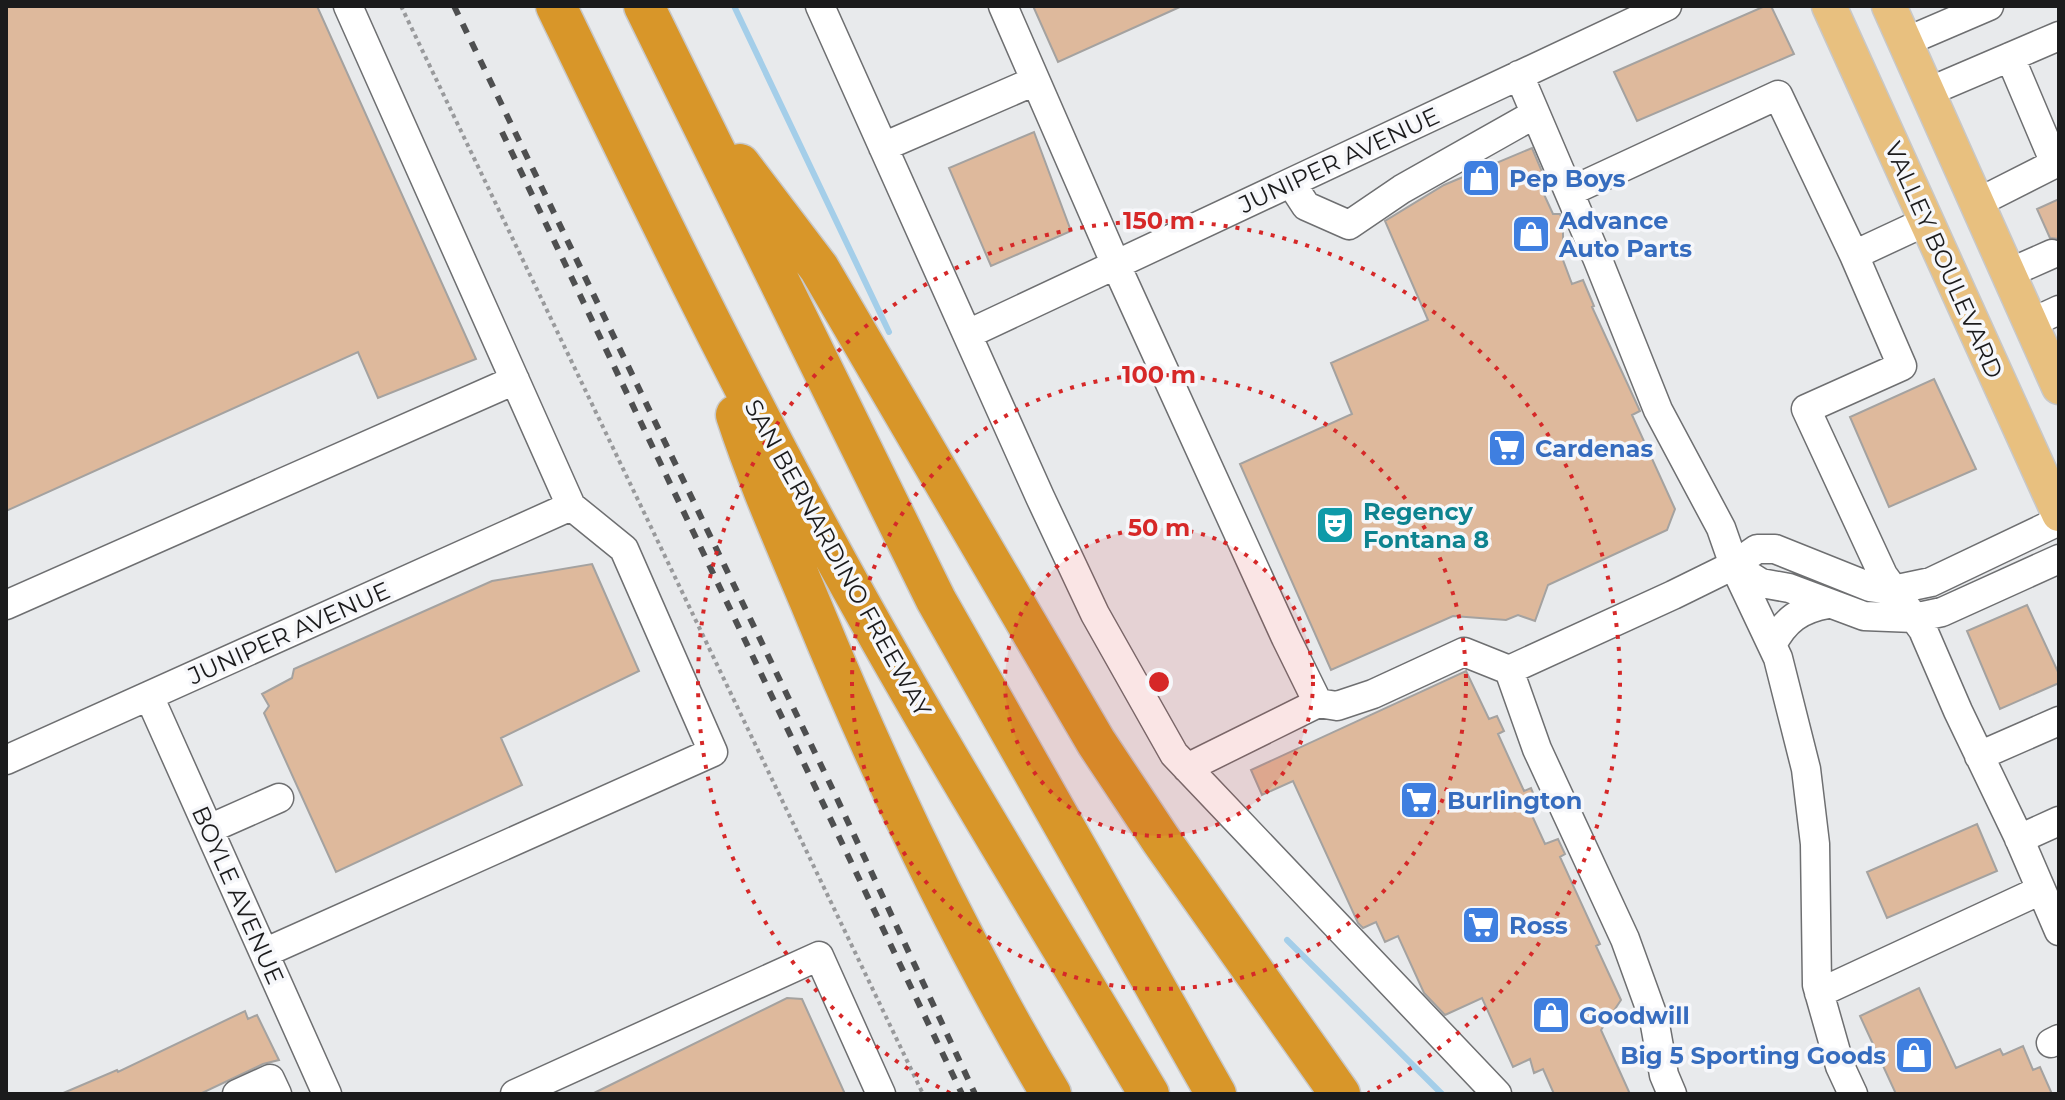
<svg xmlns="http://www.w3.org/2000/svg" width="2065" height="1100" viewBox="0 0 2065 1100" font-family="Montserrat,sans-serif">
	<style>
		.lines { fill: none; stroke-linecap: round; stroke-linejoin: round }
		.stream { stroke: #a4cee9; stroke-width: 6 }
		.building { fill: #deb99c; stroke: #a4a2a0; stroke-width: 2 }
		.minor-casing { stroke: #6e6f71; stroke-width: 31 }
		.major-casing { stroke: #c8c8c9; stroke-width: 37 }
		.highway-casing { stroke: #c8c8c9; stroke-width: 43 }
		.path { stroke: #999a9c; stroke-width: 4; stroke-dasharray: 4 4; stroke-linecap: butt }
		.minor { stroke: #fff; stroke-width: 28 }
		.major { stroke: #e8c07f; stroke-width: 34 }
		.highway { stroke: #d89629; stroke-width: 40 }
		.rail { stroke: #4e4f50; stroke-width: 6; stroke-dasharray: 10 10; stroke-linecap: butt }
		.ring { fill: none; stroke: #d62828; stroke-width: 4; stroke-dasharray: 4 8 }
		.labels { text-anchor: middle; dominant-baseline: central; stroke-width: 7; stroke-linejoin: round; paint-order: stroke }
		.street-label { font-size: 24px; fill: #1b1b1c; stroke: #f6f7fa }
		.shop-label { font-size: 24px; font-weight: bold; fill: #366cbe; stroke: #f6f7fa; text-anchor: start }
		.culture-label { font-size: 24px; font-weight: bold; fill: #0d838f; stroke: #f6f7fa; text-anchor: start }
		.centre { fill: #d62828; stroke: #f6f7fa; stroke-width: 4 }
		.ring-label { font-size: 24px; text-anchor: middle; font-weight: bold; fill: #d62828; stroke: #f6f7fa; stroke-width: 7; stroke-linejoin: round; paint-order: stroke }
	</style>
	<rect width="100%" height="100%" fill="#e8eaec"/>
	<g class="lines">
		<path class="stream" d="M 734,6 L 889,332
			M 1287,940 L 1442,1094"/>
	</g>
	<path class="building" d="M 6,6 L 317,6 L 476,359 L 378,398 L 358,352 L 6,511 Z
		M 1033,6 L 1182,6 L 1058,62 Z
		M 1765,6 L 1771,6 L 1794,54 L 1637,121 L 1614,72 Z
		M 1034,132 L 1071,231 L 991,266 L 949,168 Z
		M 1532,148 L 1543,174 L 1536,177 L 1553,214 L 1560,214 L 1563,221 L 1563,260 L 1572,284 L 1583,280 L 1594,306 L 1592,307 L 1640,411 L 1632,415 L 1675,509 L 1667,530 L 1548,585 L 1535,621 L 1518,615 L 1506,620 L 1453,616 L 1331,670 L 1240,464 L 1352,414 L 1331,363 L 1428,320 L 1385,221 L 1444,185 Z
		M 2059,199 L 2059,239 L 2050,238 L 2037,209 Z
		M 1934,379 L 1976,469 L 1889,507 L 1850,417 Z
		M 592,564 L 639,671 L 501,738 L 522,785 L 336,872 L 264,713 L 269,706 L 262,694 L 292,678 L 294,669 L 492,581 Z
		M 2027,605 L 2059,674 L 2059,683 L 2000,709 L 1967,631 Z
		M 1466,671 L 1489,719 L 1497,716 L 1504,731 L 1498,734 L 1524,791 L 1531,788 L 1538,805 L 1529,809 L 1545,844 L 1558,839 L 1565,854 L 1560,857 L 1600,944 L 1596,946 L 1621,1000 L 1601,1030 L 1630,1094 L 1554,1094 L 1543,1069 L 1534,1073 L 1530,1059 L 1513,1067 L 1482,998 L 1445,1015 L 1424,993 L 1398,936 L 1385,942 L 1376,922 L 1363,928 L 1358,923 L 1293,781 L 1262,795 L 1251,770 Z
		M 1977,824 L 1997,871 L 1887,918 L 1867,872 Z
		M 1919,988 L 1956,1068 L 2000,1049 L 2003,1055 L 2023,1046 L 2033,1070 L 2040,1067 L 2052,1094 L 1896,1094 L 1860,1016 Z
		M 787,998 L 802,999 L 845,1094 L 592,1094 Z
		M 245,1011 L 248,1019 L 257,1015 L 279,1060 L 263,1064 L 200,1094 L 61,1094 L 117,1070 L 118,1072 Z"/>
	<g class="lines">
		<defs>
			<path id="minor" d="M 820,6 L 1040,497 L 1095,614 L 1174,754 L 1497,1094
				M 1003,6 L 1116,265 L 1286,638 L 1318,703 L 1337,706 L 1373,694 L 1464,652 L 1509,670
				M 1905,42 L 1989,6
				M 1519,75 L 1598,260 L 1658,410 L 1721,528 L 1734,565 L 1778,658 L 1806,769 L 1815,844 L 1817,985 L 1840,1066 L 1853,1094
				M 1928,92 L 2059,36
				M 883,147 L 1035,81
				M 1291,183 L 1306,206 L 1349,225 L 1402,189 L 1535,114
				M 1569,192 L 1778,95 L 1854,255
				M 1977,203 L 2052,165 L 2054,161 L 2010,57
				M 1927,221 L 1854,255 L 1902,366 L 1806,409 L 1883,575 L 1923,630 L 1958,711 L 2018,836 L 2059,931
				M 2009,273 L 2052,254
				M 2031,323 L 2059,310
				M 968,334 L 1667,6
				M 1734,566 L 1761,583 L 1789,588 L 1864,616 L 1914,618 L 1942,612 L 2059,559
				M 6,605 L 515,380
				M 1772,645 C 1785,620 1800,609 1828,604
				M 149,696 L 327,1094
				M 1979,756 L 2059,721
				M 6,760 L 571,506
				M 1187,768 L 1318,703
				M 209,829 L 279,798
				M 2019,839 L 2059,821
				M 264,953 L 713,752 L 624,549 L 571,506 L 348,6
				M 1819,993 L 2041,890
				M 2051,1043 L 2059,1039
				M 237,1094 L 270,1079 L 277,1094
				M 515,1094 L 819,956 L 881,1094
				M 1672,1094 L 1664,1075 L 1654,1019 L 1625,939 L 1537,749 L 1509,670 L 1673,595 L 1734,565 L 1757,549 L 1775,549 L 1870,587 L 1893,590 L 1931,582 L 2059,521"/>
			<path id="major" d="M 1829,6 L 2059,514
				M 1889,6 L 2059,387"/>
			<path id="highway" d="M 556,6 C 643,186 729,365 825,540 C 927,728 1040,910 1149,1094
				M 644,6 L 936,600 L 1216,1094
				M 740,164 L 819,268 L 1096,742 L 1161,840 L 1340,1094
				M 736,415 C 757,479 784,540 810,602 C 879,771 958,937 1051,1094"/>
		</defs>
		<use href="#minor" class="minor-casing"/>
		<use href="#major" class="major-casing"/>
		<use href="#highway" class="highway-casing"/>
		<path class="path" d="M 401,6 L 923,1094"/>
		<use href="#minor" class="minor"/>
		<use href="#major" class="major"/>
		<use href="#highway" class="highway"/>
		<path class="rail" d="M 454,6 L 833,790 L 975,1094
			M 502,132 L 962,1094"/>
	</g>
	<circle cx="1159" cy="682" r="154" fill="#d62828" fill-opacity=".12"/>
	<g class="ring">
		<circle cx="1159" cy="682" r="154"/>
		<circle cx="1159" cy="682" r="307"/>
		<path d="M950 1093A461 461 0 1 1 1368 1093"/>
	</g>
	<defs>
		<symbol id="shop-square" viewBox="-11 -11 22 22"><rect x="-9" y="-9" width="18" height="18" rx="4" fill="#3f7fe0" stroke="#f6f7fa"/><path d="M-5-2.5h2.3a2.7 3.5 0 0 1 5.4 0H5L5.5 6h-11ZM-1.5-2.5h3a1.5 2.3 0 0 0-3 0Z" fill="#fff"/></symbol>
		<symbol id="supermarket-square" viewBox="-11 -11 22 22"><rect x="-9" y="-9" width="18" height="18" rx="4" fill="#3f7fe0" stroke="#f6f7fa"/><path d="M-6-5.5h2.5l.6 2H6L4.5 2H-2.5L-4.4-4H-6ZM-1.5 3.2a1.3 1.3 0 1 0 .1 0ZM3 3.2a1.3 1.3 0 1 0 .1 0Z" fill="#fff"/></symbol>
		<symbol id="theatre-square" viewBox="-11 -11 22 22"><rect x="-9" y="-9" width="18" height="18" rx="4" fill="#0f9aa8" stroke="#f6f7fa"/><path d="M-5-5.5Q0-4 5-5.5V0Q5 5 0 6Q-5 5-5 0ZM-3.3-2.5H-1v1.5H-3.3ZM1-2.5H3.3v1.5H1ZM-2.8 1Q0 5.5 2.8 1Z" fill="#fff"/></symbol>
	</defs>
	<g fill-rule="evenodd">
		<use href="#shop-square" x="1459" y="156" width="44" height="44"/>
		<use href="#shop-square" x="1509" y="212" width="44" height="44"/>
		<use href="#supermarket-square" x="1485" y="426" width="44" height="44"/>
		<use href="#theatre-square" x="1313" y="503" width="44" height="44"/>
		<use href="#supermarket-square" x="1397" y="778" width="44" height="44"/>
		<use href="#supermarket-square" x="1459" y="903" width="44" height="44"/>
		<use href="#shop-square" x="1529" y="993" width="44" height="44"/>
		<use href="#shop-square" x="1892" y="1033" width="44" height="44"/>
	</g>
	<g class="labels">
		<g class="street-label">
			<text transform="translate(1339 160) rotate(-25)">JUNIPER AVENUE</text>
			<text transform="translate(1944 260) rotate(66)">VALLEY BOULEVARD</text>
			<text transform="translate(838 558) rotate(61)">SAN BERNARDINO FREEWAY</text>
			<text transform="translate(289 633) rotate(-24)">JUNIPER AVENUE</text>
			<text transform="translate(238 895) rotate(66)">BOYLE AVENUE</text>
		</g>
		<g class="shop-label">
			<text x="1509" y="178">Pep Boys</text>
			<text x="1559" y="220">Advance<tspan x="1559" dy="28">Auto Parts</tspan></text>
			<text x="1535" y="448">Cardenas</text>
			<text x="1447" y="800">Burlington</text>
			<text x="1509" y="925">Ross</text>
			<text x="1579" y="1015">Goodwill</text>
			<text x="1886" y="1055" text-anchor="end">Big 5 Sporting Goods</text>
		</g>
		<g class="culture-label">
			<text x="1363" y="511">Regency<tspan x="1363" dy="28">Fontana 8</tspan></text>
		</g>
	</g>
	<circle cx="1159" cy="682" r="12" class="centre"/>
	<g class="ring-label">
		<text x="1159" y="229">150 m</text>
		<text x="1159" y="383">100 m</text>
		<text x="1159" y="536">50 m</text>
	</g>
	<rect width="2065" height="1100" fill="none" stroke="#1b1b1c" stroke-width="16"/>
</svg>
